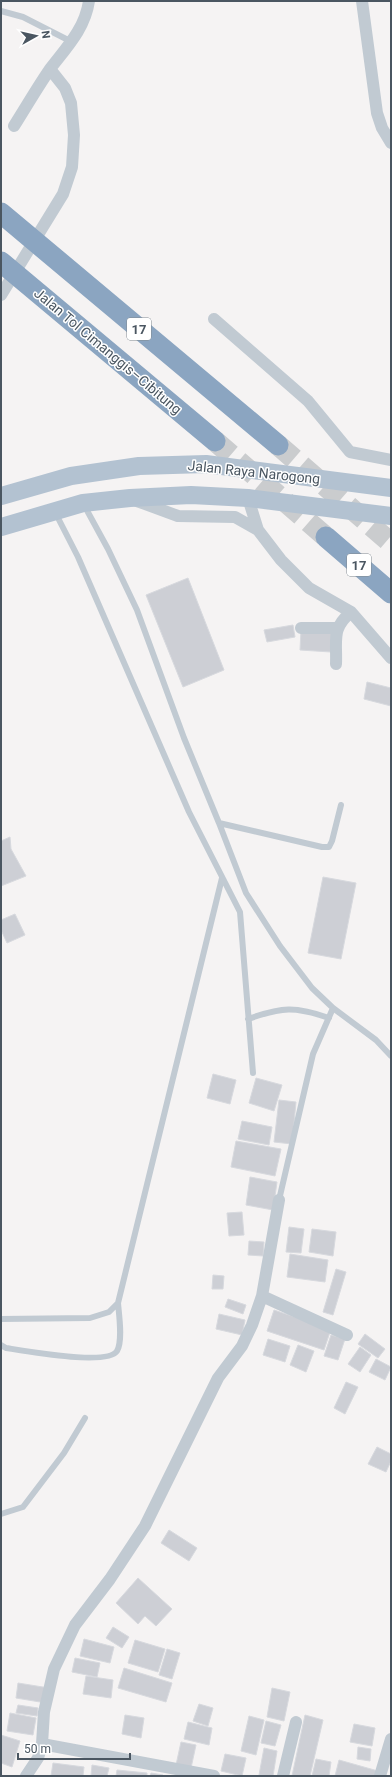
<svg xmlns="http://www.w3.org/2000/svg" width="392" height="1777" viewBox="0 0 392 1777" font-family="Roboto,sans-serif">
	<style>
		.building { fill: #cdcfd5; stroke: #d7d9de }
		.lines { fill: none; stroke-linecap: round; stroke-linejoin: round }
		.highway-tunnel { stroke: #caccce; stroke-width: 21; stroke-dasharray: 21 10; stroke-linecap: butt }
		.lane { stroke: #c1cad2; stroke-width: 6 }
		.street { stroke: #c1cad2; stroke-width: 12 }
		.primary { stroke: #b3c2d1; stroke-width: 18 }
		.highway { stroke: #8ba5c1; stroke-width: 21 }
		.labels { text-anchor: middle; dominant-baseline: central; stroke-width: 3; stroke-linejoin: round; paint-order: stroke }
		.shield { fill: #fff; stroke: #808990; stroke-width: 1 }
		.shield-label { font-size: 13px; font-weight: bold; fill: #4a5661 }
		.street-label { font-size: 14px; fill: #4a5661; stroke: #fff }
	</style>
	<rect width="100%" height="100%" fill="#f5f3f3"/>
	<path class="building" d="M 188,578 L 224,670 L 183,687 L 146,595 Z
		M 293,625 L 295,637 L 267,642 L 264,630 Z
		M 301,630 L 332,632 L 331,652 L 300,650 Z
		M 367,682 L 391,688 L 391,706 L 364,699 Z
		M 10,837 L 11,849 L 26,876 L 1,886 L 1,841 Z
		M 323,877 L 356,883 L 341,959 L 308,953 Z
		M 15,914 L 25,935 L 7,943 L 1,930 L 1,920 Z
		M 213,1074 L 236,1080 L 230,1104 L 207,1098 Z
		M 256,1078 L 282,1085 L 274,1111 L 249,1103 Z
		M 279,1100 L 296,1102 L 292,1144 L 274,1142 Z
		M 242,1121 L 272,1127 L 269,1145 L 238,1139 Z
		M 236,1141 L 281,1149 L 275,1176 L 231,1167 Z
		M 250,1177 L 277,1182 L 273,1210 L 246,1205 Z
		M 242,1212 L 244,1235 L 229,1236 L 227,1213 Z
		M 289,1227 L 304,1229 L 301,1253 L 286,1252 Z
		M 312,1229 L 336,1232 L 333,1256 L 309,1252 Z
		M 249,1241 L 264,1242 L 263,1256 L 248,1255 Z
		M 290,1254 L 328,1260 L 325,1282 L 287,1277 Z
		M 336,1269 L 346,1272 L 333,1315 L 323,1312 Z
		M 213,1275 L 224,1276 L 223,1289 L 212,1289 Z
		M 228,1299 L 246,1305 L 243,1314 L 225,1307 Z
		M 274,1310 L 331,1329 L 324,1350 L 267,1331 Z
		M 219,1314 L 245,1320 L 242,1335 L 216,1329 Z
		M 365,1334 L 385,1349 L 378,1358 L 358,1344 Z
		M 331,1335 L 345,1339 L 338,1360 L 324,1356 Z
		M 268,1339 L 290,1346 L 285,1362 L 263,1355 Z
		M 298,1345 L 314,1351 L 306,1372 L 290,1365 Z
		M 360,1347 L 371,1355 L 360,1372 L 348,1364 Z
		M 376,1359 L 391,1367 L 385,1380 L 369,1372 Z
		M 346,1382 L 358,1387 L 345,1414 L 334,1408 Z
		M 377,1447 L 391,1454 L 391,1461 L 386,1472 L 368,1464 Z
		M 169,1530 L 197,1548 L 189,1561 L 161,1543 Z
		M 138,1578 L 172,1609 L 156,1626 L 145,1616 L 138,1624 L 116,1603 Z
		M 113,1627 L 129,1637 L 122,1648 L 106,1638 Z
		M 84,1639 L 114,1647 L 110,1663 L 80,1656 Z
		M 135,1640 L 165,1649 L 158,1672 L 128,1663 Z
		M 167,1649 L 180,1653 L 172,1679 L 159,1675 Z
		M 75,1658 L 100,1663 L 97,1677 L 72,1672 Z
		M 124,1668 L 172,1683 L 166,1702 L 118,1688 Z
		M 86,1676 L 113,1680 L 111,1698 L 83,1694 Z
		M 18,1683 L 49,1688 L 46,1703 L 16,1698 Z
		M 272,1688 L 290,1692 L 284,1721 L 267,1717 Z
		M 199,1704 L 213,1708 L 208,1726 L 193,1721 Z
		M 18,1705 L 38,1708 L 37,1716 L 16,1713 Z
		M 10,1713 L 36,1718 L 33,1735 L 7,1731 Z
		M 125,1715 L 144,1718 L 141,1738 L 122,1734 Z
		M 305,1715 L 323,1720 L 310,1776 L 292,1776 Z
		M 249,1716 L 264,1720 L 256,1755 L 241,1751 Z
		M 266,1721 L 281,1725 L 275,1746 L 261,1743 Z
		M 188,1722 L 212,1728 L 209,1745 L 184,1739 Z
		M 354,1724 L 375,1728 L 372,1746 L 350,1742 Z
		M 1,1735 L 20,1741 L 12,1767 L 1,1763 Z
		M 181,1742 L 196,1745 L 191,1768 L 176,1765 Z
		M 358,1747 L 371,1749 L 370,1761 L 357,1759 Z
		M 264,1748 L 277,1751 L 273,1776 L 259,1775 Z
		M 225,1754 L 246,1758 L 242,1776 L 221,1771 Z
		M 316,1759 L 331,1762 L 329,1776 L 312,1776 Z
		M 339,1760 L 378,1771 L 377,1776 L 335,1776 Z
		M 53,1763 L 84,1767 L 83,1776 L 51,1776 Z
		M 92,1765 L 109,1768 L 107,1776 L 91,1776 Z
		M 117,1770 L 147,1773 L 147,1776 L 116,1776 Z
		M 151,1773 L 163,1775 L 163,1776 L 150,1776 Z"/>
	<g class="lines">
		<path class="highway-tunnel" d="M 215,441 L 326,537
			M 278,445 L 391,543"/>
		<path class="lane" d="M 1,11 L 23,17 L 72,42
			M 84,505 L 108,549 L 137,610 L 184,738 L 219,823 L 322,847 L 329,847 L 332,841 L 341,805
			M 56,514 L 78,557 L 189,812 L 240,912 L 253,1073
			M 219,823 L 246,893 L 280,946 L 312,988 L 333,1008 L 376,1040 L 391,1056
			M 248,1019 C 282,1007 295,1006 329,1018
			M 279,1200 L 313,1054 L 333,1008
			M 1,1319 L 90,1318 L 109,1312 L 118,1303 L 222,878
			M 1,1345 L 6,1348 C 25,1351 108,1366 117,1351 C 123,1341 119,1315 118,1303
			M 1,1514 L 23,1507 L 64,1453 L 85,1418"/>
		<path class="street" d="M 362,1 L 377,113 L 382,128 L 391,143
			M 14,126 C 26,107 37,88 50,69 C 66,48 85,29 89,1
			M 1,295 L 63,194 L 72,167 L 74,135 L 71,103 L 65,88 L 50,69
			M 214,319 L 308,401 L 350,452 L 391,460
			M 248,498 L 258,530 L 281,560 L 309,588 L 351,612 L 391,658
			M 137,501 L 178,516 L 235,517 L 258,530
			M 301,628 L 337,628
			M 336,664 C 337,640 331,629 351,612
			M 262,1296 L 347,1335
			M 42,1744 L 214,1776
			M 26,1776 L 38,1758 L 42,1744 L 44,1712 L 54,1669 L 75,1625 L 110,1579 L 145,1526 L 218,1378 L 242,1346 L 252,1325 L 262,1296 L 279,1200
			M 283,1776 L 296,1722
			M 380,1776 L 391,1739"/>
		<path class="primary" d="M 1,496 L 71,476 L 139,466 L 206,464 L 391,488
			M 1,527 L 83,503 L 130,498 L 191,495 L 248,498 L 391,516"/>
		<path class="highway" d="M 1,213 L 278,445
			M 1,262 L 215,441
			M 326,537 L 391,593"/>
	</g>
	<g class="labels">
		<g class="shield">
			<rect x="127" y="318" width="24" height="22" rx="3"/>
			<rect x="347" y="554" width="24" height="22" rx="3"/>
		</g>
		<g class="shield-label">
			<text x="139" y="329">17</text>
			<text x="359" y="565">17</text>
		</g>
		<g class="street-label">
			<text transform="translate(108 351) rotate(40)">Jalan Tol Cimanggis–Cibitung</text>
			<text transform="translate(254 472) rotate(6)">Jalan Raya Narogong</text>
		</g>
	</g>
	<rect width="392" height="1777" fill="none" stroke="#4a5661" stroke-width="4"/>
	<g transform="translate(36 36) rotate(82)" stroke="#ffffff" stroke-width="3" paint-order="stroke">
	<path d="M0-3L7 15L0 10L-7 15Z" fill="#4a5661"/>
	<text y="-6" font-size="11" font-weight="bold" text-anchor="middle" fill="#4a5661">N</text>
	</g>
	<path d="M18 1753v6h112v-6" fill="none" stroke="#4a5661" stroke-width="2"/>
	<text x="24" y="1753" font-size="12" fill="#4a5661" stroke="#ffffff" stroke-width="3" paint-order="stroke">50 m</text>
</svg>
